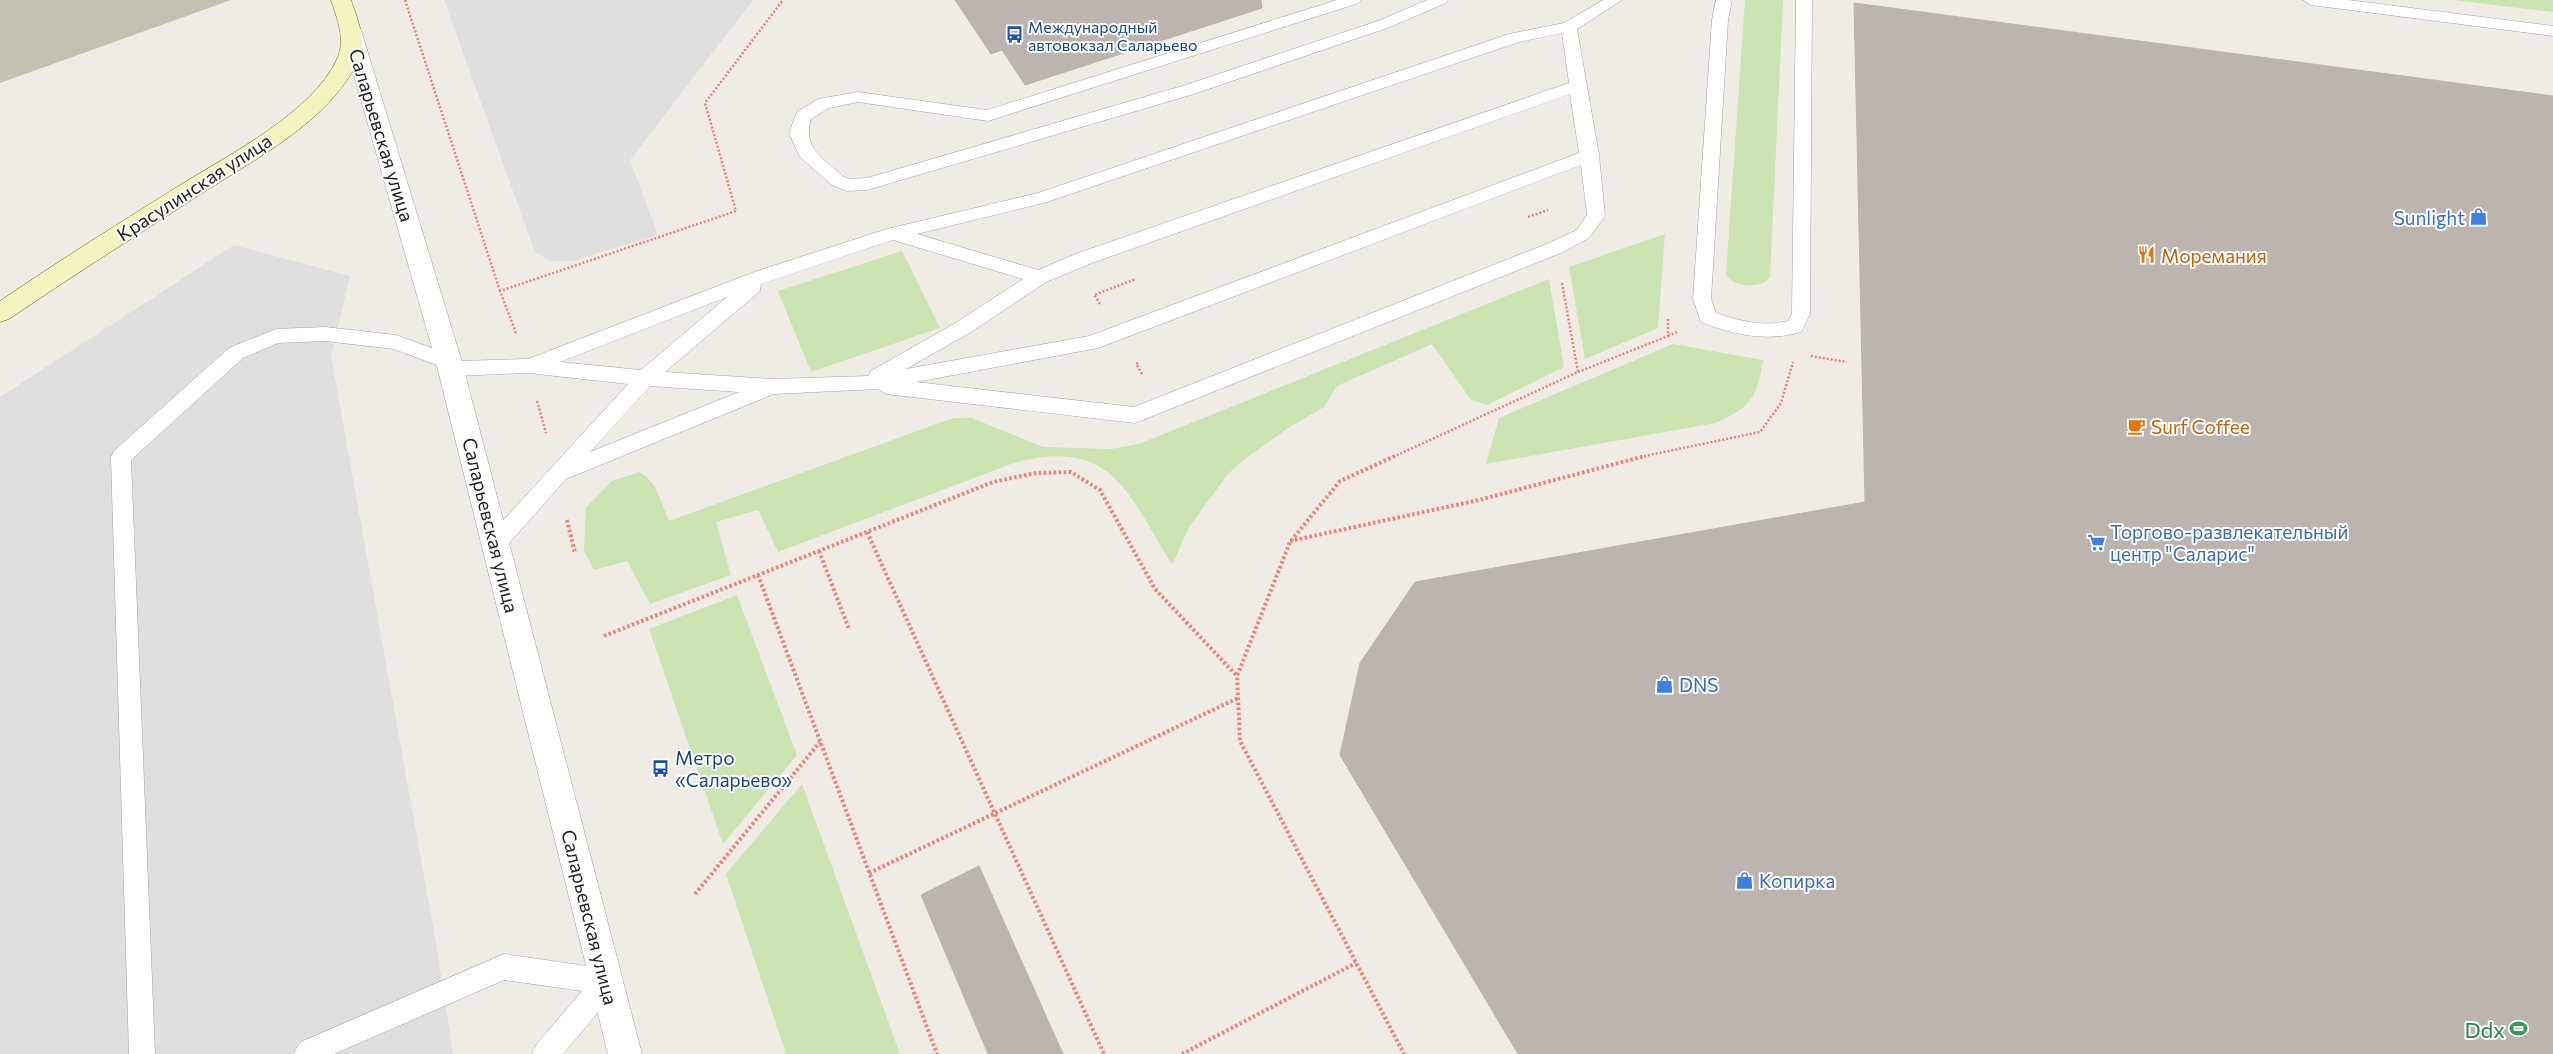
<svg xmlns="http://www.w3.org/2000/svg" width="2553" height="1054" viewBox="0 0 2553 1054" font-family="Commissioner,sans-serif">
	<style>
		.construction { fill: #c3c2b2 }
		.grass { fill: #cce4b1 }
		.parking { fill: #dfdfdf }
		.building { fill: #bcb5af; stroke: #bfb3aa }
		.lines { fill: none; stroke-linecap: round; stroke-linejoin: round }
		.lane-casing { stroke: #a3a3a3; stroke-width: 1 }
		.street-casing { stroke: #a3a3a3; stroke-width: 1 }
		.secondary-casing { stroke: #666d0f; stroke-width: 1 }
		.path-far1 { stroke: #ed8179; stroke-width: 2.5; stroke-dasharray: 2 2; stroke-linecap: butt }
		.path { stroke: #ed8179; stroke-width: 4; stroke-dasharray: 2.5 2.5; stroke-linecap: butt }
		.lane { fill: #fff; fill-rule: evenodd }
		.street { fill: #fff; fill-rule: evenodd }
		.secondary { fill: #f3f4bf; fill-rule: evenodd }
		.labels { text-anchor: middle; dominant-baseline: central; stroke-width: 4; stroke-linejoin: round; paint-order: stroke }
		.far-transit-label { font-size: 16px; fill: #164399; stroke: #fff; text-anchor: start }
		.street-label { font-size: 19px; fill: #1f1f1f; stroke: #fff }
		.shop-label { font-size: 19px; fill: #366cbe; stroke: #fff; text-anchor: start }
		.food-label { font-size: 19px; fill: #c56008; stroke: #fff; text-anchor: start }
		.transit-label { font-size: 19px; fill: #164399; stroke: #fff; text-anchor: start }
		.near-leisure-label { font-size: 22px; fill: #27864d; stroke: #fff; text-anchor: end }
	</style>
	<rect width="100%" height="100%" fill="#efece6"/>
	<path class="construction" d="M 0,0 L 231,0 L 0,83 Z"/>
	<path class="grass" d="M 1745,0 L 1783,0 L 1770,278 C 1760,289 1733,288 1726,274 Z
		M 2454,0 L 2553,0 L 2553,12 Z
		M 1665,234 L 1658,328 L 1585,359 L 1569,267 Z
		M 902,251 L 940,328 L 811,372 L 778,291 Z
		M 1549,279 L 1564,367 L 1487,405 L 1471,400 L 1432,344 L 1337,386 L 1324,407 L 1288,428 L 1245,459 L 1228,474 L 1189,527 L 1172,565 C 1128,493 1111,435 1011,464 L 778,552 L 758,510 L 716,522 L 731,575 L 650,604 L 627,561 L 594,570 L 584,551 L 586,508 L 612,481 L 639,472 C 658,482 661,503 669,521 L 953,418 L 972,418 L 1043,447 L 1111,449 L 1139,444 Z
		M 1673,344 L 1763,360 C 1758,396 1750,409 1715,423 L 1486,464 L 1499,418 Z
		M 737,595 L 797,755 L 723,844 L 649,629 Z
		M 802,784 L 900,1054 L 786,1054 L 726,874 Z"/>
	<path class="parking" d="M 444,0 L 753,0 L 630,160 L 658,235 L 572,261 L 550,261 L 535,252 Z
		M 234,245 L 350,276 L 331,356 L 436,943 L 453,1054 L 0,1054 L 0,397 Z"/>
	<path class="building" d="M 955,0 L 1261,0 L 1262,8 L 1025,85 L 1002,50 L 991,54 Z
		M 1854,3 L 2553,96 L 2553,1054 L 1518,1054 L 1340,755 L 1360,663 L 1415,582 L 1865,502 Z
		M 979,866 L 1063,1054 L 988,1054 L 921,895 Z"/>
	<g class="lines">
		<defs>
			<path id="lane" d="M 1337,0 L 1361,0 L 1359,3 L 988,121 L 858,102 L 829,108 L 811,119 C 802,149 824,159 844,177 L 849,179 L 867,178 L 1182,86 L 1378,21 L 1427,0 L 1448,0 L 1446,3 L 1390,27 L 1194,94 L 867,190 L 847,191 L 832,185 L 800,157 L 789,133 L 797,112 L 818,99 L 858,92 L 987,110 Z
				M 1603,0 L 1622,0 L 1577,29 L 1599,155 L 1605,216 L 1589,238 L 1561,253 L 1135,423 L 886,394 L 878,389 L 774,394 L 566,479 L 504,549 L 496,552 L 488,549 L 485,543 L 488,537 L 628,384 L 528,373 L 451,376 L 444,374 L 442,367 L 394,349 L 325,341 L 278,343 L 243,358 L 131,460 L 155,1054 L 129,1054 L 111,457 L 114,451 L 229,348 L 276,329 L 325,327 L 396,335 L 456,357 L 458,361 L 528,359 L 757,271 L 887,229 L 1038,193 L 1509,34 L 1564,23 ZM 1562,33 L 1569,83 L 1078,253 L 1038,270 L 917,234 L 1047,202 L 1519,42 ZM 1570,94 L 1579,153 L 1089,336 L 906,369 L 971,332 L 1046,282 L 1092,263 ZM 1581,165 L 1587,215 L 1577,230 L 1549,243 L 1134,407 L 916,382 L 1098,348 ZM 893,240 L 1023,279 L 957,322 L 871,371 L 868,376 L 772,379 L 665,372 L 760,291 L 761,284 ZM 727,297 L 641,370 L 560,362 ZM 650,386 L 739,392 L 590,452 Z
				M 1716,0 L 1732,0 L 1728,20 L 1711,299 L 1716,313 C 1738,321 1764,327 1788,321 L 1792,314 L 1796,0 L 1812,0 L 1810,314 L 1801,332 C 1767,342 1734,335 1701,322 L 1693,299 L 1712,20 Z
				M 2303,0 L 2348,0 L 2553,26 L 2553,36 L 2311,5 Z
				M 504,954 L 607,969 L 616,973 L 620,982 L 616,991 L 563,1054 L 532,1054 L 536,1045 L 582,991 L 504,980 L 334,1054 L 294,1054 L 298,1045 L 303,1041 Z"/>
			<path id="street" d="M 351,24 L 358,26 L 361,30 L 462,362 L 642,1054 L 608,1054 L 436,362 L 341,30 L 344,26 Z"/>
			<path id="secondary" d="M 331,0 L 351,0 C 357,18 367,40 359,59 C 330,123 249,162 193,199 C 131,239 69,278 9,319 L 0,322 L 0,301 C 60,260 121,222 182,184 C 230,154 313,112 337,59 C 346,40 337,18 331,0 Z"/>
		</defs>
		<use href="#lane" class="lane-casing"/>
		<use href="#street" class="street-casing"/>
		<use href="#secondary" class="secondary-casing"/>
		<path class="path-far1" d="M 405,0 L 500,291
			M 1528,217 L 1548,210
			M 1100,304 L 1094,295 L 1136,279
			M 516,333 L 500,291 L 736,211 L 705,103 L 783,0
			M 1668,336 L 1677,332
			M 1811,356 L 1847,362
			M 1138,363 L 1136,364 L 1142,374
			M 1578,372 L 1668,336 L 1668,317
			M 537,401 L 546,433
			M 1393,457 L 1578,372 L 1562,283
			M 1640,457 L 1760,432 L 1781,403 L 1793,362"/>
		<path class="path" d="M 1395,456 L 1340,481 L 1290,542 L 1237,676 L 1240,741 L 1404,1054
			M 567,520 L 575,553
			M 867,532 L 1104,1054
			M 1290,541 L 1479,500 L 1645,456
			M 819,551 L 849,629
			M 758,575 L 937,1054
			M 604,636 L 993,482 L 1036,473 L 1071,472 L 1100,490 L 1155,589 L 1237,676
			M 869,873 L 1238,698
			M 695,894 L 820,742
			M 1182,1054 L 1356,963"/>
		<use href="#lane" class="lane"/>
		<use href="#street" class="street"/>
		<use href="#secondary" class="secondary"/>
	</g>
	<defs>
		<symbol id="bus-bare" viewBox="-9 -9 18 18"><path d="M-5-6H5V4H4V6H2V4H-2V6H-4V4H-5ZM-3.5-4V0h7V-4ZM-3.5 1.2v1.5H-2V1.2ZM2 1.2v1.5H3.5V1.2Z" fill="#1a4fb4" stroke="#fff" stroke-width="2.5" paint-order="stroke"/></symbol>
		<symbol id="shop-bare" viewBox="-9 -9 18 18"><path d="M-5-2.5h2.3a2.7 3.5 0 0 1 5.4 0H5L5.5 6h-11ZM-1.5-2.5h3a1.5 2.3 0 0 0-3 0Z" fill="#3f7fe0" stroke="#fff" stroke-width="2.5" paint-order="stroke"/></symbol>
		<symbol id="restaurant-bare" viewBox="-9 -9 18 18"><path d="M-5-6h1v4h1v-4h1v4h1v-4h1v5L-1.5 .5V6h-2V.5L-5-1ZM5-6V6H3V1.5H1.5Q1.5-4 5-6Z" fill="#e8710a" stroke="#fff" stroke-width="2.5" paint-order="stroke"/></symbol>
		<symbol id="cafe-bare" viewBox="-9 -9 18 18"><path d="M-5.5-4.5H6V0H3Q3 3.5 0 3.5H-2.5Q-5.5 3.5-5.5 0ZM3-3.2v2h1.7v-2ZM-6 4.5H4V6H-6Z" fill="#e8710a" stroke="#fff" stroke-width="2.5" paint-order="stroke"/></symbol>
		<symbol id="supermarket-bare" viewBox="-9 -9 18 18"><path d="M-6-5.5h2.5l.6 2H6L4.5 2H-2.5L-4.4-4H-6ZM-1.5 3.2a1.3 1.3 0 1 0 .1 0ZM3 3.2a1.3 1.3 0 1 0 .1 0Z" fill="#3f7fe0" stroke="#fff" stroke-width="2.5" paint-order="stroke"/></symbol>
		<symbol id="stadium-bare" viewBox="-9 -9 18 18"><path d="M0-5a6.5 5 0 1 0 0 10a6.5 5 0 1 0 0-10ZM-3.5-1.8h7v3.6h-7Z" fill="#2e9e5b" stroke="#fff" stroke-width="2.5" paint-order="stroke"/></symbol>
	</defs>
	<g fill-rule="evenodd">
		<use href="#bus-bare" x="1002" y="22" width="25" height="25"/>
		<use href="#shop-bare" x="2466" y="204" width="25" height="25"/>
		<use href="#restaurant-bare" x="2134" y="242" width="25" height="25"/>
		<use href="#cafe-bare" x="2124" y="414" width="25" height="25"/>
		<use href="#supermarket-bare" x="2084" y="530" width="25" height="25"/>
		<use href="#shop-bare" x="1652" y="672" width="25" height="25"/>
		<use href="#bus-bare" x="648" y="756" width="25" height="25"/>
		<use href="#shop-bare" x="1732" y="868" width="25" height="25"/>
		<use href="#stadium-bare" x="2506" y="1016" width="25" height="25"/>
	</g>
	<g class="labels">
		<g class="far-transit-label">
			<text x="1028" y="26">Международный<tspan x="1028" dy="18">автовокзал Саларьево</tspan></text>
		</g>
		<g class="street-label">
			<text transform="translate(382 135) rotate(73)">Саларьевская улица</text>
			<text transform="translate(194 187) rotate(-33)">Красулинская улица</text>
			<text transform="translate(491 525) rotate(76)">Саларьевская улица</text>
			<text transform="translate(590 917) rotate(76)">Саларьевская улица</text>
		</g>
		<g class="shop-label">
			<text x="2465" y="217" text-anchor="end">Sunlight</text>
			<text x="2110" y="531">Торгово-развлекательный<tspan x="2110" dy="22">центр "Саларис"</tspan></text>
			<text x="1679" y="684">DNS</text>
			<text x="1759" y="880">Копирка</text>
		</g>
		<g class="food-label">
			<text x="2161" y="255">Моремания</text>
			<text x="2151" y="426">Surf Coffee</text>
		</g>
		<g class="transit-label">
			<text x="675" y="757">Метро<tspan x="675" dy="22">«Саларьево»</tspan></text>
		</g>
		<g class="near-leisure-label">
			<text x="2505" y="1029">Ddx</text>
		</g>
	</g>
</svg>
